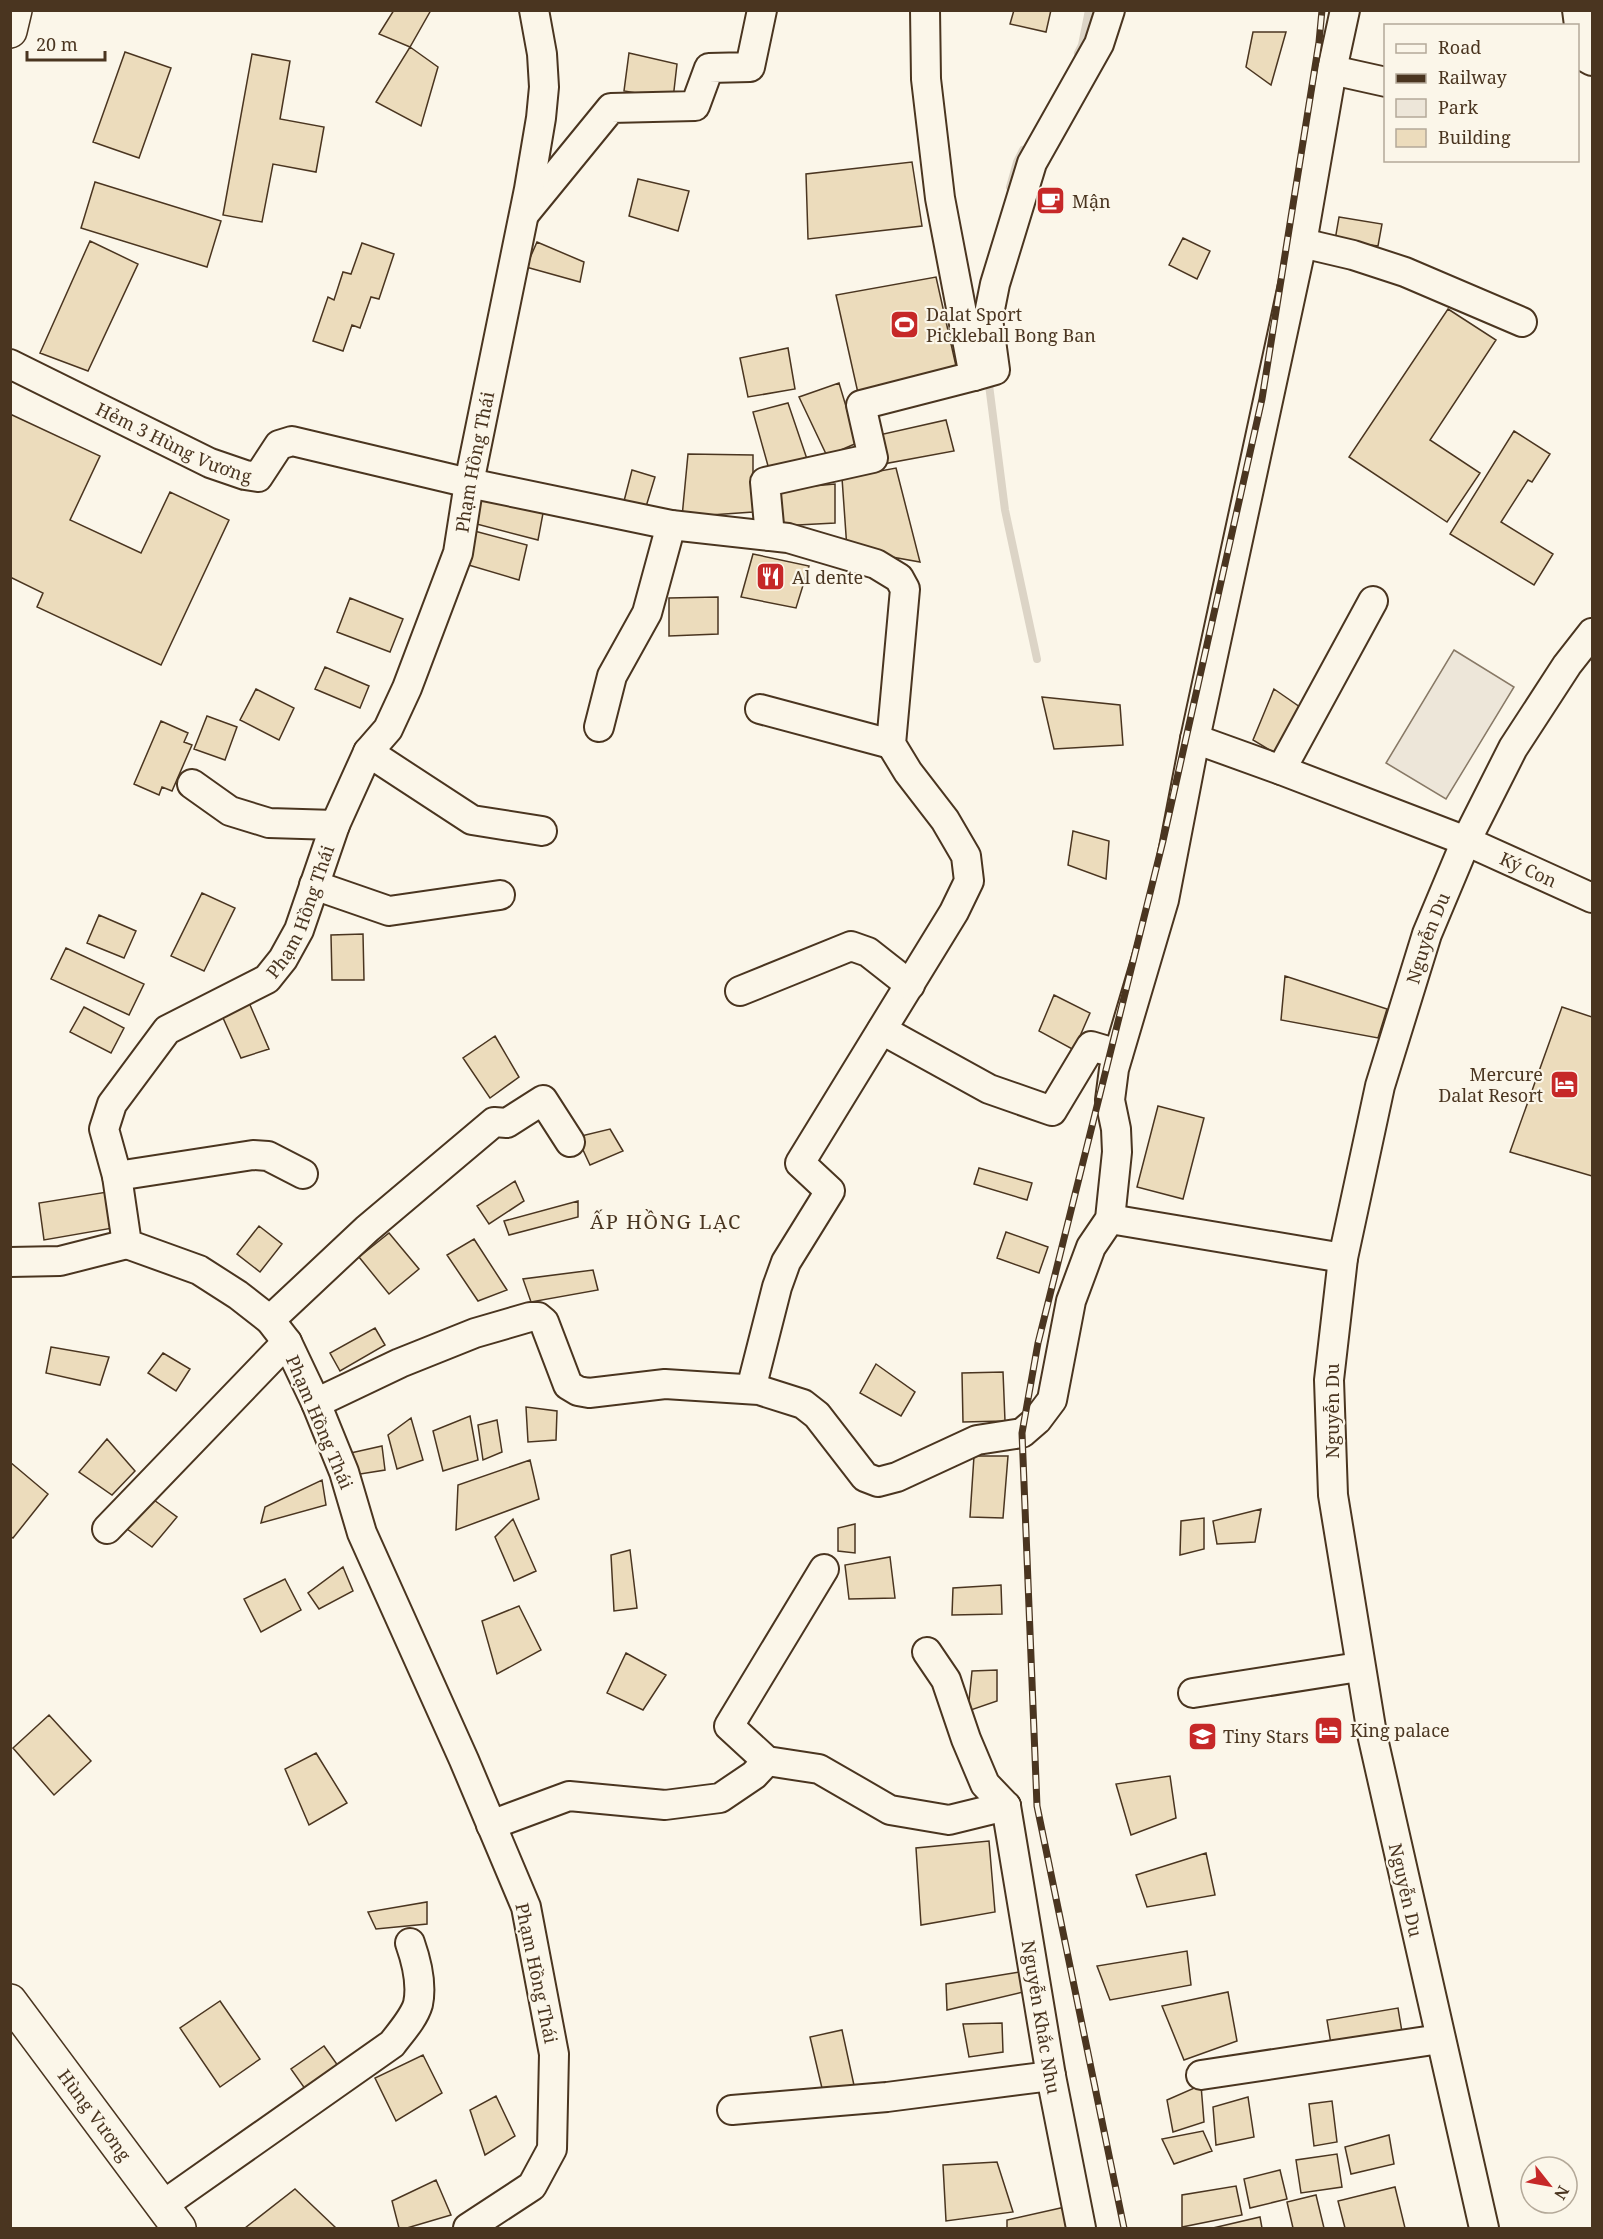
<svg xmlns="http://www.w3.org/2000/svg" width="1603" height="2239" viewBox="0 0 1603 2239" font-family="'Noto Serif',serif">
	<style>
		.green { fill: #ede6d9; stroke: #887966; stroke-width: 1.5 }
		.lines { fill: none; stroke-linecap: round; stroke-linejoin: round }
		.stream { stroke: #dcd4c6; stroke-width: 8 }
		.building { fill: #ecdcbc; stroke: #4a3520; stroke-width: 1.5 }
		.minor-casing { stroke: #4a3520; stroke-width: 32 }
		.highway-casing { stroke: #4a3520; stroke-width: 36 }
		.minor { stroke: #fbf6e9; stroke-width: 28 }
		.highway { stroke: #fbf6e9; stroke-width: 33 }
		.rail-casing { stroke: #4a3520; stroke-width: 7 }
		.rail { stroke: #fbf6e9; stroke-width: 4.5; stroke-dasharray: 14; stroke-linecap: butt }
		.labels { text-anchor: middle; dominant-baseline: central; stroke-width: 4.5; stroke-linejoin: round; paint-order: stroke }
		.poi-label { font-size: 18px; fill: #4a3520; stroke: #fbf6e9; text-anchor: start }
		.street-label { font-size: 18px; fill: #4a3520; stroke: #fbf6e9 }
		.neighbourhood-label { font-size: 20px; letter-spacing: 1.5px; fill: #4a3520; stroke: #fbf6e9 }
	</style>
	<rect width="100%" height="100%" fill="#fbf6e9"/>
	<path class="green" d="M 1454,650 L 1514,687 L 1446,799 L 1386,763 Z"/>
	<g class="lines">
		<path class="stream" d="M 1078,53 L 1082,45 L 1089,10
			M 1010,187 L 1017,162 L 1023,150
			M 988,377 L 1005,510 L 1037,659"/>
	</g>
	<path class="building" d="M 394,10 L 431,10 L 410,47 L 379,34 Z
		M 1014,10 L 1051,10 L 1046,32 L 1010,24 Z
		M 1253,32 L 1286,32 L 1271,85 L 1246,67 Z
		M 410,47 L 438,67 L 421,126 L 376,102 Z
		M 125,52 L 171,68 L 139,158 L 93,142 Z
		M 629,53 L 677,64 L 673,99 L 624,91 Z
		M 252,54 L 290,61 L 280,119 L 324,127 L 316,172 L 273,164 L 262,222 L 223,215 Z
		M 912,162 L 922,226 L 808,239 L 806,174 Z
		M 638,179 L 689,191 L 678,231 L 629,216 Z
		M 95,182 L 221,221 L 207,267 L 81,228 Z
		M 1339,217 L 1382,224 L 1378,246 L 1335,240 Z
		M 1183,238 L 1210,251 L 1197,279 L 1169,265 Z
		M 90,241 L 138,264 L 88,371 L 40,353 Z
		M 537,242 L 584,262 L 580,282 L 526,267 Z
		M 362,243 L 394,254 L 379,299 L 371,297 L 360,328 L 352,325 L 343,351 L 313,341 L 328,297 L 334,300 L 343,272 L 351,274 Z
		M 936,277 L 956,366 L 858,393 L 836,295 Z
		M 1448,309 L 1496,340 L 1430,440 L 1480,473 L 1447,522 L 1349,457 Z
		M 788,348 L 795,389 L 748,397 L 740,358 Z
		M 839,383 L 857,443 L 827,456 L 799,397 Z
		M 788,403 L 808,462 L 770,473 L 753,412 Z
		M 10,414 L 100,456 L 70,520 L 141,553 L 170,492 L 229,520 L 161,665 L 37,607 L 43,593 L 10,577 Z
		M 946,420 L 954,451 L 883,464 L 879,435 Z
		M 1514,431 L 1550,454 L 1532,482 L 1528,480 L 1501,522 L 1553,554 L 1534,585 L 1450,534 Z
		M 688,454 L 753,455 L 753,512 L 682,517 Z
		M 896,468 L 920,562 L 847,549 L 842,478 Z
		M 632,470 L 655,477 L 645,510 L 623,505 Z
		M 835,484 L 835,523 L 779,526 L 780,489 Z
		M 479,490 L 544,508 L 538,540 L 469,522 Z
		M 467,529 L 527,545 L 519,580 L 455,561 Z
		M 753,554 L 809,566 L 796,608 L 741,597 Z
		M 718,597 L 718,634 L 669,636 L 669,598 Z
		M 350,598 L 403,619 L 390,652 L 337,632 Z
		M 325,667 L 369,686 L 360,708 L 315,689 Z
		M 256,689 L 294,708 L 279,740 L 240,720 Z
		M 1274,689 L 1310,714 L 1283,758 L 1253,740 Z
		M 1042,697 L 1120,705 L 1123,745 L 1054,749 Z
		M 207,716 L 237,727 L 225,760 L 194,749 Z
		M 161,721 L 188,733 L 184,742 L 192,745 L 172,791 L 162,787 L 159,795 L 134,784 Z
		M 1073,831 L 1109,841 L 1106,879 L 1068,865 Z
		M 202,893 L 235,908 L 204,971 L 171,956 Z
		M 99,915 L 136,931 L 124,958 L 87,943 Z
		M 363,934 L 364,980 L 332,980 L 331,935 Z
		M 66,948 L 144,984 L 129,1015 L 51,979 Z
		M 1285,976 L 1387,1009 L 1378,1038 L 1281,1020 Z
		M 1054,995 L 1090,1013 L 1074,1050 L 1039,1031 Z
		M 247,998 L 269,1049 L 241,1058 L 219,1009 Z
		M 84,1007 L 124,1028 L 111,1053 L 70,1032 Z
		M 1562,1007 L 1592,1017 L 1592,1176 L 1510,1152 Z
		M 495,1036 L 519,1077 L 490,1098 L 463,1058 Z
		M 1158,1106 L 1204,1118 L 1183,1199 L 1137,1187 Z
		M 610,1129 L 623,1151 L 590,1165 L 577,1137 Z
		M 979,1168 L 1032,1183 L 1027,1200 L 974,1184 Z
		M 515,1181 L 524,1201 L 489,1224 L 477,1206 Z
		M 107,1192 L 113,1228 L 44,1240 L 39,1203 Z
		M 578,1201 L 578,1217 L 509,1235 L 504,1221 Z
		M 259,1226 L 282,1244 L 260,1272 L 237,1254 Z
		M 1006,1232 L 1048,1247 L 1039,1273 L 997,1258 Z
		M 389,1233 L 419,1269 L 389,1294 L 359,1257 Z
		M 474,1239 L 507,1290 L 478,1301 L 447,1255 Z
		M 593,1270 L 598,1290 L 531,1302 L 523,1279 Z
		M 375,1328 L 385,1345 L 340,1371 L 330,1353 Z
		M 51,1347 L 109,1357 L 100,1385 L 46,1373 Z
		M 163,1353 L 190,1369 L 176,1391 L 148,1373 Z
		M 876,1364 L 915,1392 L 901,1416 L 860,1393 Z
		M 1003,1372 L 1005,1421 L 963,1422 L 962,1373 Z
		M 526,1407 L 557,1411 L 556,1440 L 528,1442 Z
		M 470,1416 L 478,1460 L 443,1471 L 433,1431 Z
		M 411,1418 L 423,1460 L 397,1469 L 388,1435 Z
		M 497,1420 L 502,1452 L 483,1460 L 478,1425 Z
		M 107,1439 L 135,1471 L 112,1495 L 79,1472 Z
		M 382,1446 L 385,1470 L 354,1475 L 346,1454 Z
		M 974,1456 L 1008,1456 L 1003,1518 L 970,1517 Z
		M 530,1460 L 539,1499 L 456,1530 L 458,1485 Z
		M 10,1462 L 48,1494 L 13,1538 L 10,1536 Z
		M 322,1480 L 326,1505 L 261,1523 L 265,1507 Z
		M 154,1500 L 177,1517 L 152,1547 L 127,1529 Z
		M 1261,1509 L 1255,1542 L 1217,1544 L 1213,1521 Z
		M 1204,1518 L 1204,1549 L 1180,1555 L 1181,1521 Z
		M 513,1519 L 536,1571 L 514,1581 L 495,1537 Z
		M 855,1524 L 855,1553 L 838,1551 L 838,1528 Z
		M 630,1550 L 637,1608 L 614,1611 L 611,1555 Z
		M 890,1557 L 895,1598 L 849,1599 L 845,1565 Z
		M 343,1567 L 353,1591 L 319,1609 L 308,1593 Z
		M 285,1579 L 301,1610 L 261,1632 L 244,1599 Z
		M 1001,1585 L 1002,1614 L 952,1615 L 953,1588 Z
		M 519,1606 L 541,1650 L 497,1674 L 482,1621 Z
		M 626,1653 L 666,1675 L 643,1710 L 607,1693 Z
		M 997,1670 L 997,1701 L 968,1711 L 972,1671 Z
		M 49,1715 L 91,1761 L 54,1795 L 13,1748 Z
		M 316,1753 L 347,1803 L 309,1825 L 285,1769 Z
		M 1170,1776 L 1176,1818 L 1131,1835 L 1116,1784 Z
		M 989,1841 L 995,1912 L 921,1925 L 916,1848 Z
		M 1206,1853 L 1215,1895 L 1147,1907 L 1136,1875 Z
		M 427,1902 L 427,1924 L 376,1929 L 368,1912 Z
		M 1187,1951 L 1191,1985 L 1110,2000 L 1097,1966 Z
		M 1019,1972 L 1023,1992 L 947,2010 L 946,1984 Z
		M 1228,1992 L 1237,2041 L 1184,2060 L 1162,2006 Z
		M 220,2001 L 260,2059 L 220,2087 L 180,2028 Z
		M 1398,2008 L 1402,2032 L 1331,2044 L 1327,2020 Z
		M 1002,2023 L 1003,2052 L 969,2057 L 963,2024 Z
		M 842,2030 L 857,2099 L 825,2101 L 810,2037 Z
		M 324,2046 L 341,2070 L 308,2093 L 291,2069 Z
		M 423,2055 L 442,2093 L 396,2121 L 375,2078 Z
		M 1201,2085 L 1204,2122 L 1173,2132 L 1167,2100 Z
		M 496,2096 L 515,2136 L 485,2155 L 470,2110 Z
		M 1248,2097 L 1254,2137 L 1216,2145 L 1213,2107 Z
		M 1332,2101 L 1337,2142 L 1314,2146 L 1309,2104 Z
		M 1203,2131 L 1212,2151 L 1174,2164 L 1162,2139 Z
		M 1389,2135 L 1394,2164 L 1351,2174 L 1345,2147 Z
		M 1337,2154 L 1342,2187 L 1301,2193 L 1296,2160 Z
		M 997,2162 L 1013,2212 L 946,2221 L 943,2165 Z
		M 1280,2170 L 1287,2199 L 1250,2208 L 1244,2179 Z
		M 436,2180 L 451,2215 L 407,2228 L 399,2228 L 392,2201 Z
		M 1236,2186 L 1242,2215 L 1182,2227 L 1182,2195 Z
		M 1395,2187 L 1405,2228 L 1345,2228 L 1338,2201 Z
		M 295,2189 L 336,2228 L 245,2228 Z
		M 1316,2195 L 1324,2228 L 1293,2228 L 1287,2202 Z
		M 1074,2205 L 1073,2228 L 1007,2228 L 1007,2220 Z
		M 1260,2217 L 1262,2228 L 1213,2228 Z"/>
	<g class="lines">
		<defs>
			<g id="minor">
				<path d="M 1577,10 L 1583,56 L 1592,61"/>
				<path d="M 1332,70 L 1386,82"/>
				<path d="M 526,212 L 611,108 L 695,106 L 709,68 L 750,67 L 762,10"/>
				<path d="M 1302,243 L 1353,255 L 1405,272 L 1522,322"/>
				<path id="s1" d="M 10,364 L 210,463 L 245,475 L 258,477 L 279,445 L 292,441 L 469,483 L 671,525 L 788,538 L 876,564 L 899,578 L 905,589 L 891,744 L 908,772 L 945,820 L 966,856 L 969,881 L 954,912 L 800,1163 L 830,1191 L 786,1262 L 777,1287 L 751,1389"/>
				<path d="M 974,376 L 995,370 L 988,319 L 995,284 L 1032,163 L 1099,44 L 1110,10"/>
				<path d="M 770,536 L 765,482 L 873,458 L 861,405 L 974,376 L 940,198 L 926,79 L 925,10"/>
				<path d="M 760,709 L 891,744"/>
				<path d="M 599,727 L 612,676 L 647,613 L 671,525"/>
				<path id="s2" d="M 1195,739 L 1281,770 L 1466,841 L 1592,898"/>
				<path d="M 368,752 L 472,820 L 542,831"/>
				<path d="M 1281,770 L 1373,601"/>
				<path d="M 192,784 L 230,811 L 269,823 L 335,825"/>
				<path d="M 314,885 L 389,911 L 500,895"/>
				<path d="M 740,991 L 851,946 L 868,952 L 910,985"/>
				<path d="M 882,1030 L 989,1089 L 1052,1111 L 1091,1046 L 1118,1054"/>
				<path d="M 117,1176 L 253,1155 L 268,1156 L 303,1174"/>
				<path d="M 1110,1219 L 1343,1258"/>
				<path d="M 10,1262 L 60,1261 L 127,1244"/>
				<path d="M 270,1320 L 367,1229 L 494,1122 L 507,1123 L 543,1100 L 570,1142"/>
				<path d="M 316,1403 L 400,1363 L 475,1333 L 530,1317 L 538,1317 L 544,1322 L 568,1385 L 578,1391 L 589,1393 L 665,1384 L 759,1390 L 803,1404 L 817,1415 L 865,1477 L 878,1482 L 897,1477 L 977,1440 L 1022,1433 L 1037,1420 L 1052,1400 L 1071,1301 L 1091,1247 L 1110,1219 L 1117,1152 L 1116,1129 L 1110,1100 L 1114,1069 L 1164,900 L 1195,739 L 1302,243 L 1332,70 L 1345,10"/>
				<path d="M 107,1529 L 287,1342"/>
				<path d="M 824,1569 L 729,1726 L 767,1761 L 819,1769 L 890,1810 L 949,1820 L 1006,1806"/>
				<path d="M 927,1652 L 946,1680 L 966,1739 L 985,1784 L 1006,1806"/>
				<path d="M 1193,1693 L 1359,1667"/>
				<path id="s3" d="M 1006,1806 L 1051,2076 L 1081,2228"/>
				<path d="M 491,1825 L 569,1796 L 665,1805 L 720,1798 L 754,1775 L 767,1761"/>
				<path d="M 1201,2075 L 1440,2039"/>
				<path d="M 732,2110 L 887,2097 L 1051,2076"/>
				<path d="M 163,2205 L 392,2044 C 401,2032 414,2018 418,2004 C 422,1985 416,1960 410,1943"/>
				<path id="s4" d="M 468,2228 L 532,2186 L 552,2149 L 554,2054 L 526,1907 L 464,1760 L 362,1533 L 344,1472 L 316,1403 L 287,1342 L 270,1320 L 238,1295 L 199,1270 L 127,1244 L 117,1176 L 104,1129 L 112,1104 L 167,1030 L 267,979 L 283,959 L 299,930 L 335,825 L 368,752 L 388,729 L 407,688 L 458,553 L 469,483 L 529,189 L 541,118 L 544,87 L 542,54 L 534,10"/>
				<path id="s5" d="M 1484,2228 L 1372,1734 L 1333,1495 L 1329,1380 L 1343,1258 L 1380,1086 L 1427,934 L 1466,841 L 1513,748 L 1567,665 L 1592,633"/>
			</g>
			<g id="highway">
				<path d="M 10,31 L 15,10"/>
				<path id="s6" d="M 10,2001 L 179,2228"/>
			</g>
		</defs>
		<use href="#minor" class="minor-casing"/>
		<use href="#highway" class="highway-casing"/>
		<use href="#minor" class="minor"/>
		<use href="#highway" class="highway"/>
		<defs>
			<path id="rail" d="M 1124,2228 L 1037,1806 L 1022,1433 L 1038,1343 L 1163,841 L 1262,399 L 1319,42 L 1322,10"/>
		</defs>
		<use href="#rail" class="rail-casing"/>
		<use href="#rail" class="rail"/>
	</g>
	<defs>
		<symbol id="cafe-square" viewBox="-11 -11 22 22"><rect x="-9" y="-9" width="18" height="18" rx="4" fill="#c62828" stroke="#fbf6e9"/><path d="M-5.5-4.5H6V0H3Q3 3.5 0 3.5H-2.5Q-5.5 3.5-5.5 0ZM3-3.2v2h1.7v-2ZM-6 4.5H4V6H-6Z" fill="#fff"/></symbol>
		<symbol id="stadium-square" viewBox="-11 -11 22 22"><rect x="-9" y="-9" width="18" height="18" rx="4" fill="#c62828" stroke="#fbf6e9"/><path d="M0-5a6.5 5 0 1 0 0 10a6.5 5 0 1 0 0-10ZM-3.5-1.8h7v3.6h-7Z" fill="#fff"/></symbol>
		<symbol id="restaurant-square" viewBox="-11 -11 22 22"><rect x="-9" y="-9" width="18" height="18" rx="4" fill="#c62828" stroke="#fbf6e9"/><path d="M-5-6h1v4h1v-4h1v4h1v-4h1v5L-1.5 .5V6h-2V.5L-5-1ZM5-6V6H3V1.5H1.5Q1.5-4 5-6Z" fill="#fff"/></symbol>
		<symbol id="hotel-square" viewBox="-11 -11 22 22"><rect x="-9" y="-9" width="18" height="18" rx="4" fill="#c62828" stroke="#fbf6e9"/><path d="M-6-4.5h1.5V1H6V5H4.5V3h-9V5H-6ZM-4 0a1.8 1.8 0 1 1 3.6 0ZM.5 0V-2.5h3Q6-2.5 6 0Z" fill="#fff"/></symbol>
		<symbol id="school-square" viewBox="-11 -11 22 22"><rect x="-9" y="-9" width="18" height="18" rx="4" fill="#c62828" stroke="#fbf6e9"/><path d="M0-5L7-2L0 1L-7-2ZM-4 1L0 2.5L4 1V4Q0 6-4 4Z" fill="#fff"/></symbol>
	</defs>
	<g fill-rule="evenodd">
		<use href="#cafe-square" x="1034" y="184" width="33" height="33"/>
		<use href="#stadium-square" x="888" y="308" width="33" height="33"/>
		<use href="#restaurant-square" x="754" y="560" width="33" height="33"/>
		<use href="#hotel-square" x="1548" y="1068" width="33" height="33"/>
		<use href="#hotel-square" x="1312" y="1714" width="33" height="33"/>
		<use href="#school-square" x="1186" y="1720" width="33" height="33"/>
	</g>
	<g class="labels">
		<g class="poi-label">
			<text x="1072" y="201">Mận</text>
			<text x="926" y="314">Dalat Sport<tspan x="926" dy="21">Pickleball Bong Ban</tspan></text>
			<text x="792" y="577">Al dente</text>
			<text x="1543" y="1074" text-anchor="end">Mercure<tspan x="1543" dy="21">Dalat Resort</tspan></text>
			<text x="1350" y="1730">King palace</text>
			<text x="1223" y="1736">Tiny Stars</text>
		</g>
		<g class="street-label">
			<text stroke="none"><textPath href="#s1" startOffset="182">Hẻm 3 Hùng Vương</textPath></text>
			<text stroke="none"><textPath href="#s4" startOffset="2079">Phạm Hồng Thái</textPath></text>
			<text stroke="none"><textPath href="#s2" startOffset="358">Ký Con</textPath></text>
			<text stroke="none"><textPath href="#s4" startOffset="1593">Phạm Hồng Thái</textPath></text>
			<text stroke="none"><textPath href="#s5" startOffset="1318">Nguyễn Du</textPath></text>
			<text transform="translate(1332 1411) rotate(-90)">Nguyễn Du</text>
			<text transform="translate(320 1422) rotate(67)">Phạm Hồng Thái</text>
			<text transform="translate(1406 1890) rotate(77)">Nguyễn Du</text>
			<text transform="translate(537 1973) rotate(78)">Phạm Hồng Thái</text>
			<text stroke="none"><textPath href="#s3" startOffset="214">Nguyễn Khắc Nhu</textPath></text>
			<text stroke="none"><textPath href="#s6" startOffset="142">Hùng Vương</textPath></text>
		</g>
		<g class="neighbourhood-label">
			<text x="666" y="1221">ẤP HỒNG LẠC</text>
		</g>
	</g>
	<rect width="1603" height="2239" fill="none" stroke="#4a3520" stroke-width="24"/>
	<rect x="1384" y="24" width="195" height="138" fill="#fbf6e9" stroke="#b4a999" stroke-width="1.5"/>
	<rect x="1396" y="44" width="30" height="9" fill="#fbf6e9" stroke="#b4a999" stroke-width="1.5"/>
	<text x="1438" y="54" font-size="18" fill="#4a3520">Road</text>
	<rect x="1396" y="74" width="30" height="9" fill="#4a3520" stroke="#b4a999" stroke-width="1.5"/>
	<text x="1438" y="84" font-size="18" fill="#4a3520">Railway</text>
	<rect x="1396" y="99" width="30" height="18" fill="#ede6d9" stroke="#b4a999" stroke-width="1.5"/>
	<text x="1438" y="114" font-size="18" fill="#4a3520">Park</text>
	<rect x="1396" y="129" width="30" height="18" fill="#ecdcbc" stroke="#b4a999" stroke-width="1.5"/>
	<text x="1438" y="144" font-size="18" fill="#4a3520">Building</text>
	<g transform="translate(1549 2185) rotate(121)"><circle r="28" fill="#fbf6e9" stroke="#b4a999" stroke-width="1.5"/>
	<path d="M0-4.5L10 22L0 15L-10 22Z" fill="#c62828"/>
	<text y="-9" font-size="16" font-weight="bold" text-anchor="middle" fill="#4a3520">N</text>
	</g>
	<path d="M27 51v9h78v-9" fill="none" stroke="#4a3520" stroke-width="3"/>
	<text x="36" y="51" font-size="18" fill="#4a3520" stroke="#fbf6e9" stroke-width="4.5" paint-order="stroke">20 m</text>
</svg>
